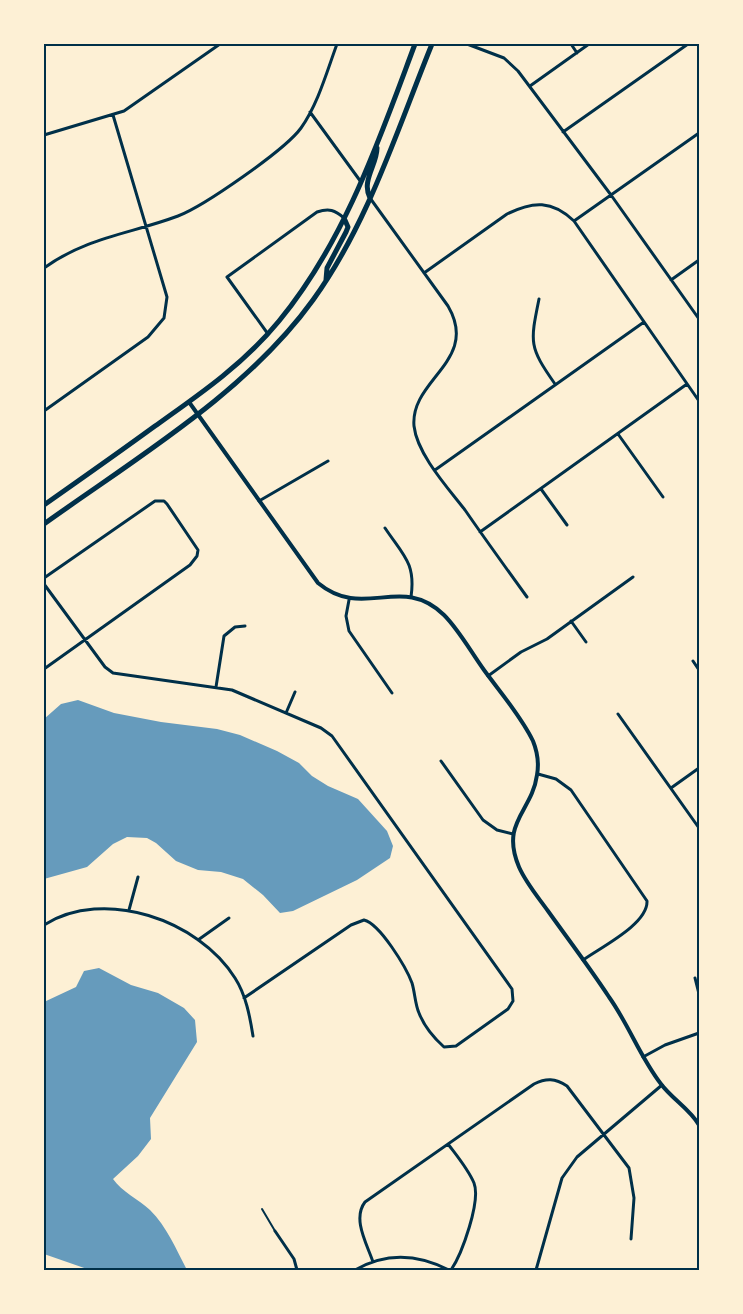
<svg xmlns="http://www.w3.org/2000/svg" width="743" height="1314" viewBox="0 0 743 1314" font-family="'Source Serif 4',serif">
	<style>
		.water { fill: #669bbc }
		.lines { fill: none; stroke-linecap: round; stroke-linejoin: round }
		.service { stroke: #003049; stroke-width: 2 }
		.minor { stroke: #003049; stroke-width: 3 }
		.tertiary { stroke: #003049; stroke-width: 4 }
		.primary { stroke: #003049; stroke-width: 5 }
		.neatline { fill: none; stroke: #003049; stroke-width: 2 }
	</style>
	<rect width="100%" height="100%" fill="#fdf0d5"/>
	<path class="water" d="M 78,700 L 114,713 L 161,722 L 217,729 L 240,735 L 277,751 L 299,763 L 312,776 L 328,786 L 358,799 L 387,831 L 393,846 L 390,858 L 357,880 L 293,911 L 280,913 L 263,895 L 243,879 L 221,872 L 198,870 L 176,861 L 156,843 L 147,838 L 127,837 L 113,844 L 87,867 L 44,879 L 44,719 L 61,704 Z
		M 99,968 L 131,985 L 158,993 L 184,1008 L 195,1020 L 197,1042 L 150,1118 L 151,1139 L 138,1156 L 113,1179 C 122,1192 138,1199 150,1210 C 167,1227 176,1249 187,1270 L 90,1270 L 44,1254 L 44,1002 L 76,987 L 84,971 Z"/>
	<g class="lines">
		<path class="service" d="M 262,1209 L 275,1231"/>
		<path class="minor" d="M 467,44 L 504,58 L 518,71 L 611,195 L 699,319
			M 571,44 L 577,53
			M 530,86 L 589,44
			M 310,112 L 361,182
			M 563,132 L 688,44
			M 44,135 L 124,111 L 220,44
			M 370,198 L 448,306 C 480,361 410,379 414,426 C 417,454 448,488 465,510 C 485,539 506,568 527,597
			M 574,221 L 699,133
			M 44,268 C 87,237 130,234 178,216 C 204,206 285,150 301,128 C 318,104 327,71 337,44
			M 424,273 L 507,214 C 533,201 552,200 574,221 L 699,401
			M 671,280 L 699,260
			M 539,299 C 530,343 529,347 555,384
			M 268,334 L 227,277 L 317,212 C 329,208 335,210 344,218
			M 44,411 L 148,337 L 164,318 L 167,297 L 113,115
			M 618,434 L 663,497
			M 435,470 L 644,322
			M 541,489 L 567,525
			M 259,501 L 328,461
			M 385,528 C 403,555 416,563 411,597
			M 480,532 L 687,384
			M 44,578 L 155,501 L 164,501 L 167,504 L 198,550 L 197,556 L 190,565 L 44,669
			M 44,584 L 105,667 L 113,673 L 232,690 L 321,728 L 332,736 L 512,989 L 513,1001 L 508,1009 L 456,1046 L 444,1047 C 434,1038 424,1026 419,1013 C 415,1004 415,993 412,983 C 406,967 380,924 364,920 L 351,925 L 244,998
			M 349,600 L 346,616 L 349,631 L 392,693
			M 571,621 L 586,642
			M 693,661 L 699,670
			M 488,676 L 521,652 L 547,639 L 633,577
			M 216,687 L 224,636 L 235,627 L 245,626
			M 286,713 L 295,692
			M 618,714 L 699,828
			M 441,761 L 483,820 L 497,830 L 513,834
			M 538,774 L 556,779 L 571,790 L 647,901 C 648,924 601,947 583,960
			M 671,788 L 699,768
			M 129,910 L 138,877
			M 44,925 C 104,887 199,920 235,978 C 246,995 250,1017 253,1036
			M 198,940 L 229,918
			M 695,978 L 699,994
			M 643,1057 L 665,1045 L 699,1033
			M 448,1144 C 457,1156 468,1169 474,1183 C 481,1201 462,1254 451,1270
			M 275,1231 L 294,1259 L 297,1270
			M 373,1262 C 367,1244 352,1219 365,1202 L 534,1084 C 546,1078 555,1078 567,1086 L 629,1168 L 634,1198 L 631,1239
			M 355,1270 C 386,1252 418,1254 449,1270
			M 536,1270 L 562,1178 L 577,1157 L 662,1085"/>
		<path class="tertiary" d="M 189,402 L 318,583 C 364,621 401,573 444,615 C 459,630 471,652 484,670 C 500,692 521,716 533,741 C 537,751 539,764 537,775 C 532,812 500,822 519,867 C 526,883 538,897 548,911 C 568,939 590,968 609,997 C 629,1025 640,1057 661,1084 C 672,1099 690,1109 699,1125"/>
		<path class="primary" d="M 370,198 C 361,181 377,165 377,148
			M 326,280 L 327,268 L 346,232 L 348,227 L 344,218
			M 44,505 C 81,479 118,453 155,426 C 199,395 244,364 279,321 C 345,241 379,140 415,44
			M 44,524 C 136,458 246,393 313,300 C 368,224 397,130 432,44"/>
	</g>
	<rect width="743" height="1314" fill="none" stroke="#fdf0d5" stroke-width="90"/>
	<rect x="45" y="45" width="653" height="1224" class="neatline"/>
</svg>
